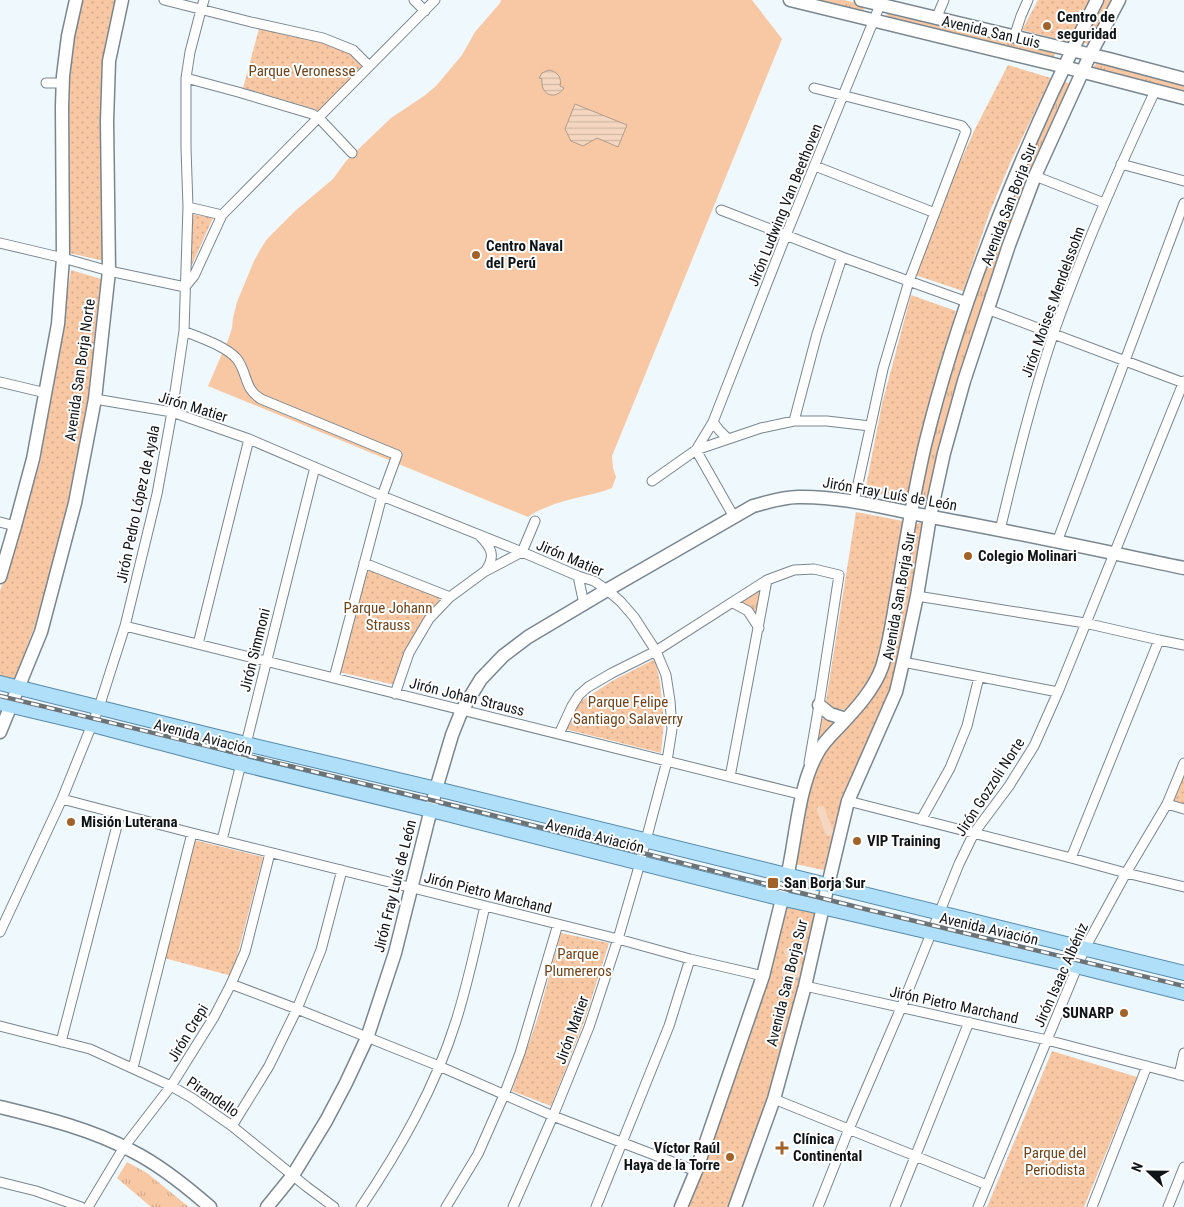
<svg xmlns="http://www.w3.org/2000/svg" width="1184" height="1207" viewBox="0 0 1184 1207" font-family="'Roboto Condensed',sans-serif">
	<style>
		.grass { fill: url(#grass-tufts) }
		.park { fill: url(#park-dots) }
		.pitch { fill: #f8c8a4 }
		.water { fill: url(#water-rules); stroke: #b09c8e }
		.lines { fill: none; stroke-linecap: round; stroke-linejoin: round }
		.canal { stroke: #f5d7c1; stroke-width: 8 }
		.street-casing { stroke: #7a868e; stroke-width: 11 }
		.secondary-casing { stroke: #7a868e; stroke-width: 15 }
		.primary-casing { stroke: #568aa9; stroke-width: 16 }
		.street { stroke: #fff; stroke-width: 9 }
		.secondary { stroke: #fff; stroke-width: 12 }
		.primary { stroke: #b0dffa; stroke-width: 14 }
		.rail-casing { stroke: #6c7377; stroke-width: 4.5 }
		.rail { stroke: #fff; stroke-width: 2.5; stroke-dasharray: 8; stroke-linecap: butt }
		.poi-dot { fill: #a2632a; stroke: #fff; stroke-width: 2 }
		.labels { text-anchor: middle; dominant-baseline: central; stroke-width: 4; stroke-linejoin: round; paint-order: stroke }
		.poi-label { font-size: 15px; font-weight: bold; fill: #0f1417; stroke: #fff; text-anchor: start }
		.street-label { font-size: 15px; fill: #0f1417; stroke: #fff }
		.park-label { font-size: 15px; fill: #714319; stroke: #fff }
	</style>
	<defs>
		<pattern id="grass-tufts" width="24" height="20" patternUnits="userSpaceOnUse" patternTransform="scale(1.25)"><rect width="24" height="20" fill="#f8c8a4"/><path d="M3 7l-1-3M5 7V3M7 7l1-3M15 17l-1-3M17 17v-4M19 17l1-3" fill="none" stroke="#d3ab8c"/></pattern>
		<pattern id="park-dots" width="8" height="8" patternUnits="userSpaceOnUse" patternTransform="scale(1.25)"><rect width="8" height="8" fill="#f8c8a4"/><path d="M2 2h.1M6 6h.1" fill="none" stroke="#d3ab8c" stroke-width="1.8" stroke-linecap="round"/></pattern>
		<pattern id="water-rules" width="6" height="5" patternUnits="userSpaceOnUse" patternTransform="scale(1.25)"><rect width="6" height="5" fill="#f5d7c1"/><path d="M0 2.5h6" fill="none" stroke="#d1b8a5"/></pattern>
	</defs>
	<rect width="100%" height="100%" fill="#eff8fd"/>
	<path class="grass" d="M 805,0 L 844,0 L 865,5 L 862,15 Z
		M 1101,0 L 1114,0 L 1091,45 L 1081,42 Z
		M 888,12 L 1056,51 L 1053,59 L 884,21 Z
		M 1097,63 L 1101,63 L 1184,84 L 1184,93 L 1094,69 L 1094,66 Z
		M 1063,81 L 1071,84 L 1006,234 L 963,368 L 928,501 L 917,499 L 928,450 L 968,309 L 999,223 Z
		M 767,580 L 759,628 L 748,612 L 733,603 Z
		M 825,718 L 832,722 L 834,725 L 818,742 L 816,740 L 821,719 Z
		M 127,1162 L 147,1173 L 189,1207 L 151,1207 L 117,1178 Z"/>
	<path class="park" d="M 80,0 L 117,0 L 104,69 L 101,99 L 100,137 L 103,197 L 104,261 L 69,253 L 66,92 L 71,42 Z
		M 1038,0 L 1089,0 L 1068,42 L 1022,30 Z
		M 260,25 L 322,41 L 351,52 L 365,65 L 319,112 L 314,109 L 243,88 Z
		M 1008,65 L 1051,78 L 1011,161 L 989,214 L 963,291 L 915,275 L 949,187 L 975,129 Z
		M 192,214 L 213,218 L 191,267 Z
		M 71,270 L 101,279 L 88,400 L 62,530 L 34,628 L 14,680 L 0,676 L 0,591 L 40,463 Z
		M 911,295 L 956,311 L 934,386 L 906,500 L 865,491 L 882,404 Z
		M 856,512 L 903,521 L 904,525 L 884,650 L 871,683 L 847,710 C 837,710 832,707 826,701 Z
		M 921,522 L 923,528 L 893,685 L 828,871 L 795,864 L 805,800 L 812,775 L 823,753 L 882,679 L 913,526 Z
		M 367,567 L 441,597 L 406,651 L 395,685 L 339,672 Z
		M 655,659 L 660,682 L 664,722 L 661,753 L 565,729 L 581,701 L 612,681 Z
		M 1184,771 L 1184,806 L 1171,803 Z
		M 194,840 L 263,857 L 232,976 L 164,958 Z
		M 784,905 L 818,913 L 771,1096 L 728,1207 L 687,1207 Z
		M 561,933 L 609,943 L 584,1022 L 551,1106 L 512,1091 L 538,1017 Z
		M 1052,1051 L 1137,1077 L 1084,1207 L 987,1207 Z"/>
	<path class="pitch" d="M 501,0 L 752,0 L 782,39 L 612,456 L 613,468 L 616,477 L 612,488 L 604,491 C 580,498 549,502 528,517 L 208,386 L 228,340 L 232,328 L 233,318 L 237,302 L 254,261 L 260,250 L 267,239 L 295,211 L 333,179 L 346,161 L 391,118 L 424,96 L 436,86 L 462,55 L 475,32 L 500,3 Z"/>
	<path class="water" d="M 549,70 C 558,72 562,78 560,86 L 564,88 C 555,101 540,95 542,79 L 539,78 L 542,73 Z
		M 575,104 L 627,125 L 618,147 L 597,138 L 583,146 L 571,141 L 565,129 Z
		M 789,969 C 794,968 800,972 802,976 L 802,978 L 799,980 L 792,978 L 787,980 L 783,979 L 782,977 L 783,975 L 787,974 Z"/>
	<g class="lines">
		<path class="canal" d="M 821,810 L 829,832
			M 788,952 L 791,957 L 792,961 L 798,967 L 797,971
			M 786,975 L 786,968 L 792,961"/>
		<defs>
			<path id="street" d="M 164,0 L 251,22 L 323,38 L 353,50 L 369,66
				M 414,0 L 425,11
				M 936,19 L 944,0
				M 1014,37 L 1021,16 L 1028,0
				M 186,78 L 238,92 L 312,114 L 319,118 L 352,153
				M 46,83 L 63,83
				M 814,88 L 959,125 L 962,126 L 966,131 L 909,281 L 883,369 L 854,502
				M 1121,164 L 1184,181
				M 815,166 L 935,213
				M 1035,176 L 1104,203
				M 188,207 L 222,215
				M 721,210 L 842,257 L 967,302
				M 0,243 L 63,258 L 109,271 L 185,287 L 194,276 L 222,215 L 435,0
				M 987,309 L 1184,383
				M 184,331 C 200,338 226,346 237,359 C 248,374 244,389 261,399 L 397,455 L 382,496 L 334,678
				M 0,382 L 46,393
				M 95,399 L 172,412 L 249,439 L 382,496 L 522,552 L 578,576 L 594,581 L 607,590 L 620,601 L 634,617 L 656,651 L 666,675 L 670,701 L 672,729 L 667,761 L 638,870 L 618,939 L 589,1027 L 553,1116 L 513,1207
				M 794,421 L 817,334 L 842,257
				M 713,422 L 719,430 L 728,439
				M 652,481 L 696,450 L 761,428 L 794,421 L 827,421 L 870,426
				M 734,517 L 696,450 L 713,422 L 786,235 L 882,0
				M 0,522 L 15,526
				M 1000,530 C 1016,463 1032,397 1054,332 C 1083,250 1118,170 1155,91
				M 480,536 C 491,547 496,556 486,570
				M 1057,542 L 1184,203
				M 364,563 L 450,597
				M 578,576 L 584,604
				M 917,596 L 1085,623 L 1159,640 L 1184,645
				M 733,603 L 748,611 L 759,628
				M 125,626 L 803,795
				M 198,644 L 249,439
				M 903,662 L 1058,692
				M 395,694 L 409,653 L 429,619 L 450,597 L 484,572 L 522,552 L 535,521
				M 559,734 L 572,706 L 579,695 L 588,687 L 612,673 L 656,651 L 767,580 L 794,570 L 814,569 L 839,575 L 819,705 L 809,763
				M 730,777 L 767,580
				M 62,799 L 192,833 L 618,939 L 690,959 L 763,976
				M 848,801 L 1071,858 L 1126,873 L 1184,887
				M 1167,804 L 1184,809
				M 921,820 L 950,768 L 967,726 L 979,677
				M 222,840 L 315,467
				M 1071,858 L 1159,640
				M 0,932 L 62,799 L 99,707 L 125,626 L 157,494 L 172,412 L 184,331 L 188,207 L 186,148 L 186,78 L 190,52 L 201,10 L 204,0
				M 231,984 L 297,1009 L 439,1066 L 553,1116 L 696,1171
				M 805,986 L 1047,1040 L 1184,1076
				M 0,1026 L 90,1049 L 171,1086 L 192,1098 L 232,1126 L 307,1187 L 334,1207
				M 61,1042 L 120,814
				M 133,1068 L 192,833
				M 1179,1075 L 1184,1053
				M 774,1099 L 987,1185
				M 232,1126 L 269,1066 L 297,1009 L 321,950 L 342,870
				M 0,1182 L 36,1191 L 81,1207
				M 88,1207 L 124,1147 L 171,1086 L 214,1017 L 231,984 L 245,952 L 270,853
				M 361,1207 C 400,1149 435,1088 456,1021 C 468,983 476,945 485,906
				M 446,1207 L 478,1154 L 504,1095 L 520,1053 L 558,924
				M 596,1207 L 669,1026 L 690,959
				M 818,1207 L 849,1129 L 901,1008 L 959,864 L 974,833 L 1009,786 L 1034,746 L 1058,692 L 1184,381
				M 895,1207 L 969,1022
				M 978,1207 L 1085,948 L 1126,873 L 1167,804 L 1184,763
				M 1092,1207 L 1147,1066
				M 1168,1207 L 1184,1167"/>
			<path id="secondary" d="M 790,0 L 1053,64 L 1184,98
				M 861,0 L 1109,59 L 1184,79
				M 0,577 L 15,526 L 33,459 L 58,324 L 63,258 L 62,106 L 63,76 L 68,36 L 76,0
				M 819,705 L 830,714 L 846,719
				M 0,732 L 41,632 L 75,503 L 95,399 L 109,271 L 107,121 L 109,61 L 122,0
				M 787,877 C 796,839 798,788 817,754 C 822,744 830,736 838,728 C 854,711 874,690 882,667 C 890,642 893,615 898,589 C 906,540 914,492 925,445 C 963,290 1025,142 1097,0
				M 0,1107 C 45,1118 91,1129 132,1151 C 160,1165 186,1186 210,1207
				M 267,1207 L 293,1175 L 326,1121 L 346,1083 L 367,1038 L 395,953 L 436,789 L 452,735 L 462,710 L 481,679 L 503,656 L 528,637 L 607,590 L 753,506 C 768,502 783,497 798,497 C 845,496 892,510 937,518 C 1020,533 1102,551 1184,568
				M 681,1207 L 696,1171 L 763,976 L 783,895
				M 735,1207 L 774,1099 L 805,986 L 828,885 L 848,801 L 896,692 L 903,662 L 917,596 L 930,517 L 944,453 L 964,381 L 1009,245 L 1035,176 L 1090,55 L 1119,0"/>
			<path id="primary" d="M 0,683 L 246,744 L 449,792 L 1184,973
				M 0,703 L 93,725 L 241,764 L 443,813 L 775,897 L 835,910 L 1072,965 L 1184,993"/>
		</defs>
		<use href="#street" class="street-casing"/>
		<use href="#secondary" class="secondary-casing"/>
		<use href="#primary" class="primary-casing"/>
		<use href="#street" class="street"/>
		<use href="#secondary" class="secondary"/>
		<use href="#primary" class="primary"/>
		<defs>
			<path id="rail" d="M 0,696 L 460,807 L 865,909 L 1184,986"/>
		</defs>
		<use href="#rail" class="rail-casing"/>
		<use href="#rail" class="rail"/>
	</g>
	<g class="poi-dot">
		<circle cx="1047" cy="26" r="5"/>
		<circle cx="476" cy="255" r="5"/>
		<circle cx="968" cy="556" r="5"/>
		<circle cx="71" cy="822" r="5"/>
		<circle cx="857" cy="841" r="5"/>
		<rect x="767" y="877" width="12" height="12" rx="2.5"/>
		<circle cx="1124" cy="1013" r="5"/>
		<path d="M779.5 1140.5h5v5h5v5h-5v5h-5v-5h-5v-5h5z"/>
		<circle cx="730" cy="1157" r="5"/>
	</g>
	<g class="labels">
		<g class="poi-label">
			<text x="1057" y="17">Centro de<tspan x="1057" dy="17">seguridad</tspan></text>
			<text x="486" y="246">Centro Naval<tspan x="486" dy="17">del Perú</tspan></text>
			<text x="978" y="556">Colegio Molinari</text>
			<text x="81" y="822">Misión Luterana</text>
			<text x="867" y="841">VIP Training</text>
			<text x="784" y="883">San Borja Sur</text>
			<text x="1114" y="1013" text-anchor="end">SUNARP</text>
			<text x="793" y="1139">Clínica<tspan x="793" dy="17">Continental</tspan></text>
			<text x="720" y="1148" text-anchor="end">Víctor Raúl<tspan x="720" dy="17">Haya de la Torre</tspan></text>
		</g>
		<g class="street-label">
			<text transform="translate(991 32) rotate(13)">Avenida San Luis</text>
			<text transform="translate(1009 204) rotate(-69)">Avenida San Borja Sur</text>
			<text transform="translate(785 205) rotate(-68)">Jirón Ludwing Van Beethoven</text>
			<text transform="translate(1053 302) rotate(-70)">Jirón Moises Mendelssohn</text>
			<text transform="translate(80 370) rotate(-82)">Avenida San Borja Norte</text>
			<text transform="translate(193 407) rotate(17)">Jirón Matier</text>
			<text transform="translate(890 494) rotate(10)">Jirón Fray Luís de León</text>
			<text transform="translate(138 504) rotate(-78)">Jirón Pedro López de Ayala</text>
			<text transform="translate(570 558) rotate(23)">Jirón Matier</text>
			<text transform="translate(899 596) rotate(-80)">Avenida San Borja Sur</text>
			<text transform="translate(255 650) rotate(-76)">Jirón Simmoni</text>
			<text transform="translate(467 697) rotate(14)">Jirón Johan Strauss</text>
			<text transform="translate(203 737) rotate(15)">Avenida Aviación</text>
			<text transform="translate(990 787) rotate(-57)">Jirón Gozzoli Norte</text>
			<text transform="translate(595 836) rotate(14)">Avenida Aviación</text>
			<text transform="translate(395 886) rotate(-76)">Jirón Fray Luís de León</text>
			<text transform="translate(488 893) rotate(14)">Jirón Pietro Marchand</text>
			<text transform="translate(989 929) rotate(13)">Avenida Aviación</text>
			<text transform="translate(1061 975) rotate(-66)">Jirón Isaac Albéniz</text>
			<text transform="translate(787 983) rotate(-76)">Avenida San Borja Sur</text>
			<text transform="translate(954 1005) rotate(12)">Jirón Pietro Marchand</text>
			<text transform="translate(572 1030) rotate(-70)">Jirón Matier</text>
			<text transform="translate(188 1033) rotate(-59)">Jirón Crepi</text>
			<text transform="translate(213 1097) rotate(34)">Pirandello</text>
		</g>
		<g class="park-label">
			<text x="302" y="71">Parque Veronesse</text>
			<text x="388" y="608">Parque Johann<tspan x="388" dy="17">Strauss</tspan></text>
			<text x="628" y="702">Parque Felipe<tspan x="628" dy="17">Santiago Salaverry</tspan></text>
			<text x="578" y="954">Parque<tspan x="578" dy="17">Plumereros</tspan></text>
			<text x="1055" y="1153">Parque del<tspan x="1055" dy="17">Periodista</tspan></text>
		</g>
	</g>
	<g transform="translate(1149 1172) rotate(292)" stroke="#ffffff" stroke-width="4" paint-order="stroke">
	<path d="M0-4L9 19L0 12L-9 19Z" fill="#0f1417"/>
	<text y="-8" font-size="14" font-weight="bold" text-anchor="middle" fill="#0f1417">N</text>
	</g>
</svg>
